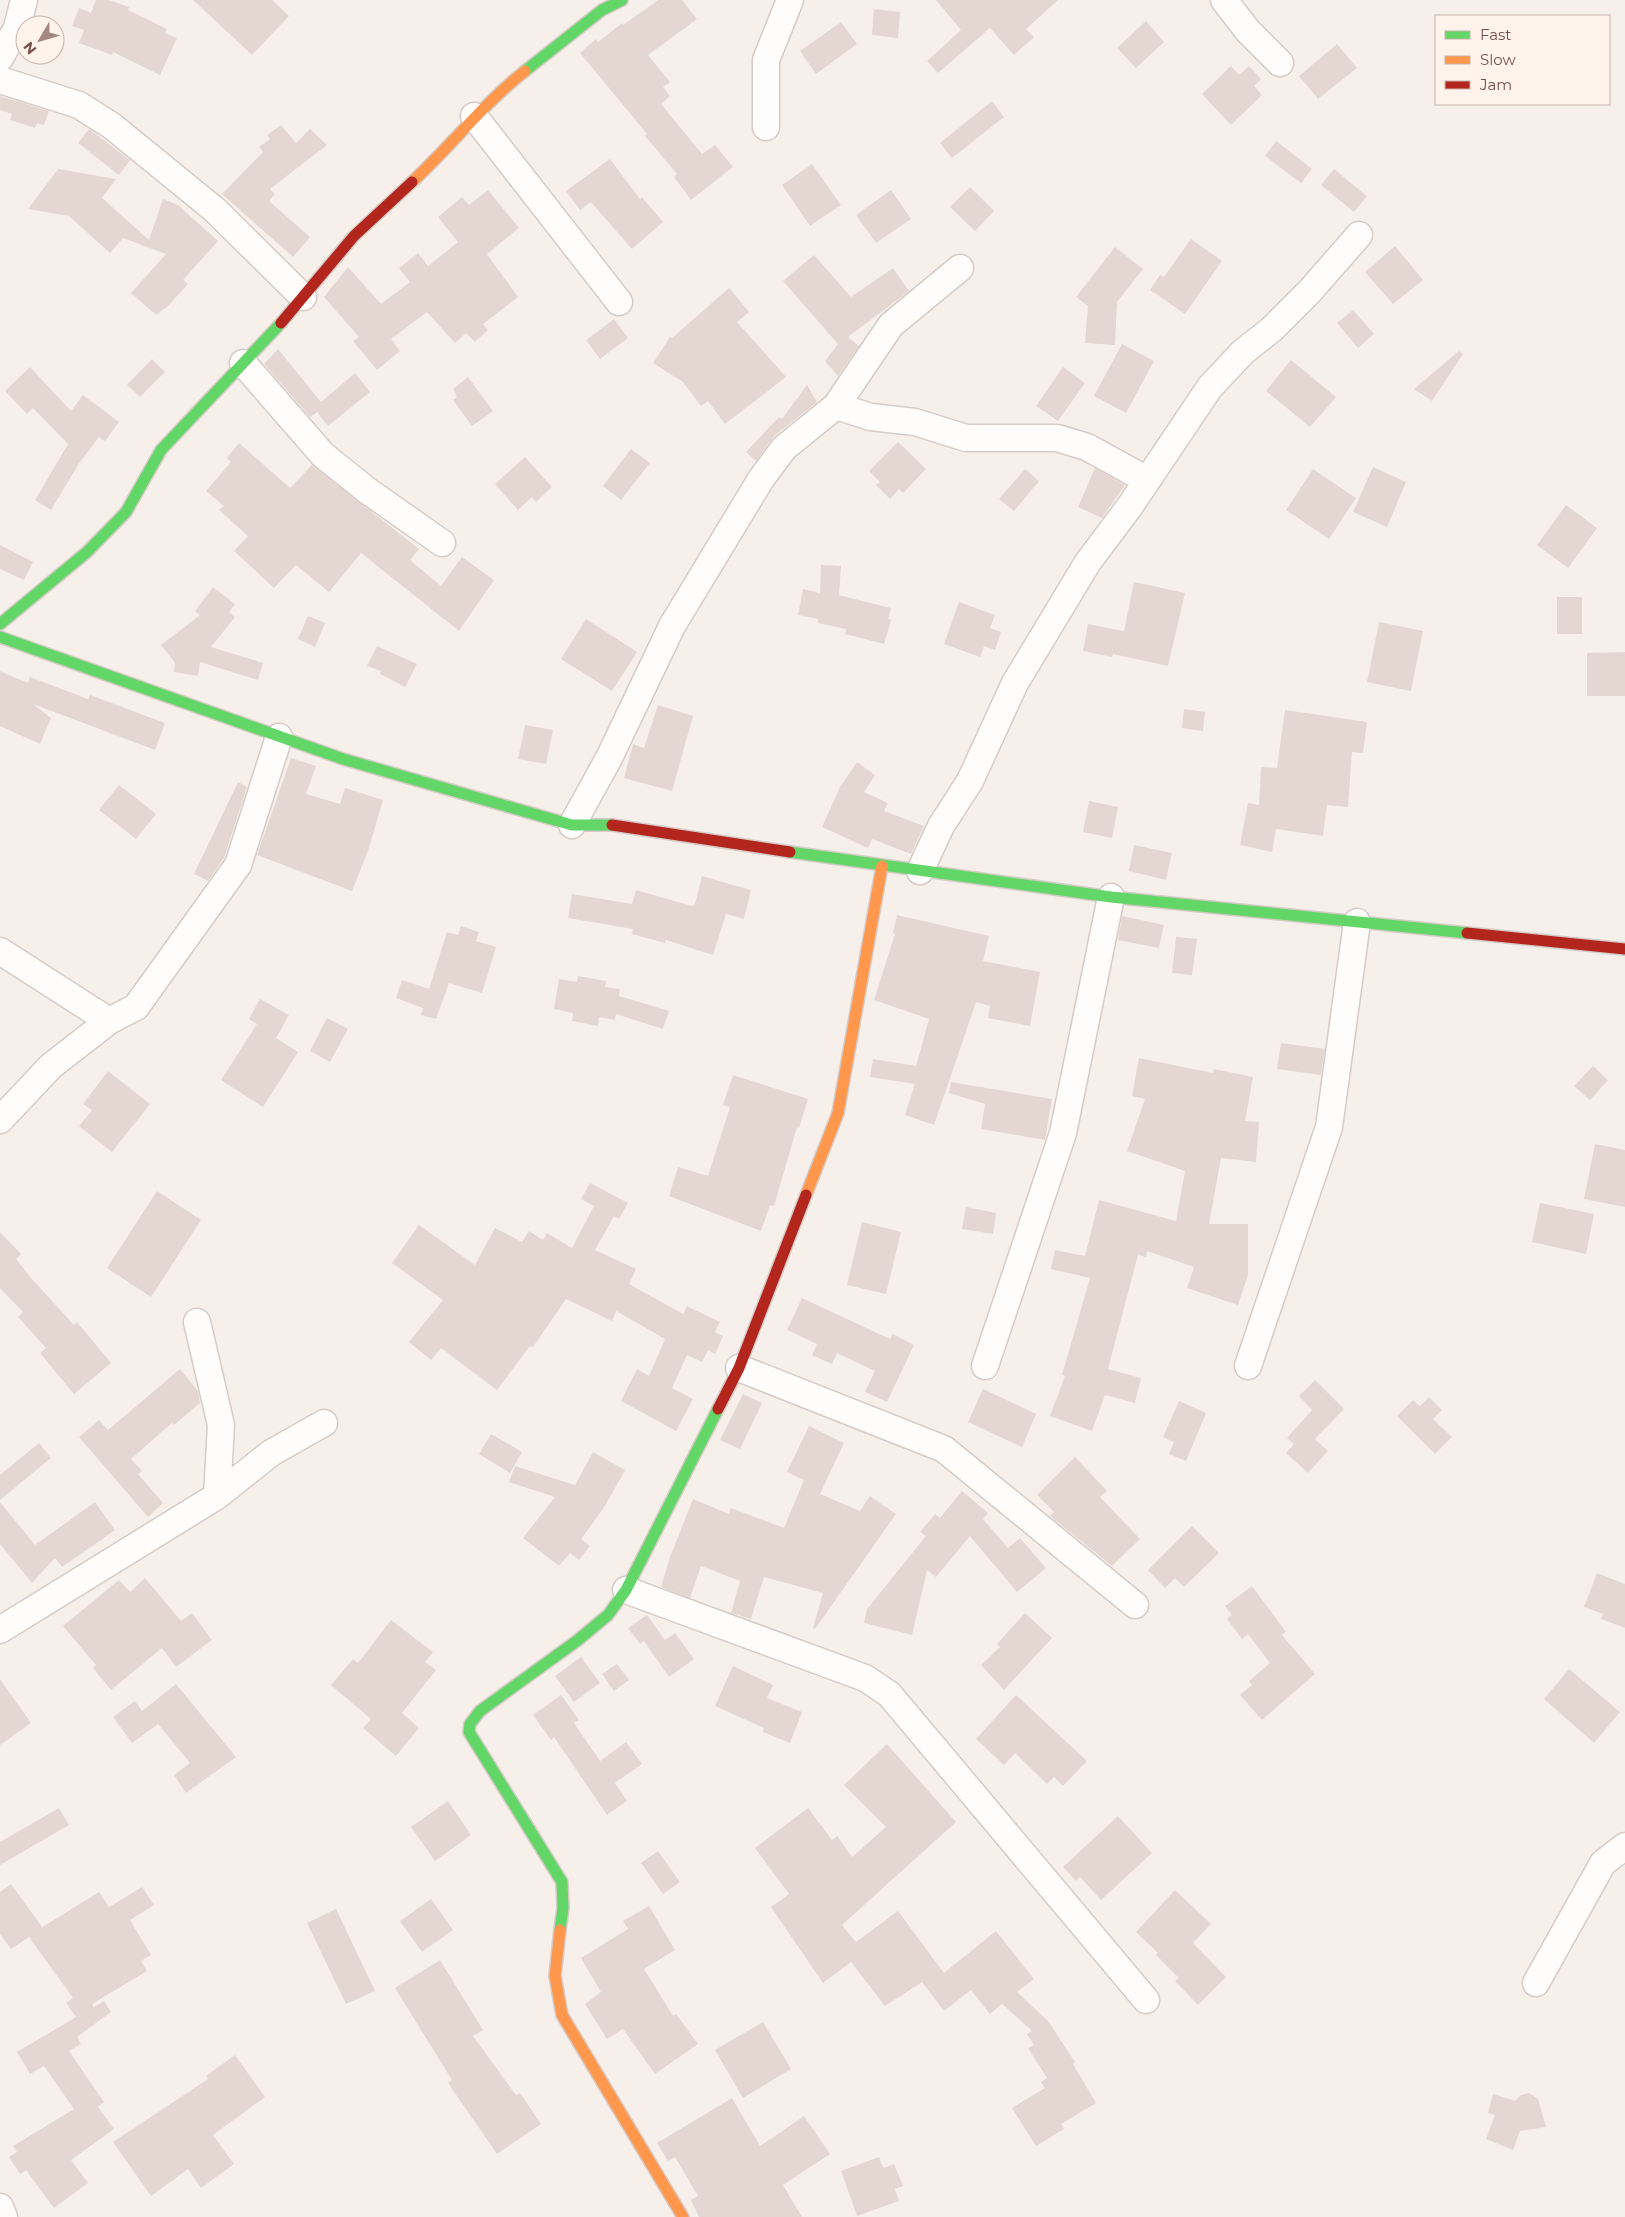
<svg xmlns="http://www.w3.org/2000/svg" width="1625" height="2217" viewBox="0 0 1625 2217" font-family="Montserrat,sans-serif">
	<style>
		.building { fill: #e4d7d2 }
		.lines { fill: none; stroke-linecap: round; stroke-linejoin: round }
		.street-casing { stroke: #d6cbc7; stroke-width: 29 }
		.fast-casing { stroke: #d6cbc7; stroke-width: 14 }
		.slow-casing { stroke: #d6cbc7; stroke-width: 14 }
		.jam-casing { stroke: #d6cbc7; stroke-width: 14 }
		.street { stroke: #fefdfc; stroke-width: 26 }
		.fast { stroke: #63d668; stroke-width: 11 }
		.slow { stroke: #ff974d; stroke-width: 11 }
		.jam { stroke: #b3261e; stroke-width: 11 }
	</style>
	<rect width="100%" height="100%" fill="#f7f0ea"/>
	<path class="building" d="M 96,0 L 109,0 L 129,7 L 128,10 L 167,29 L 165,33 L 177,38 L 160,75 L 113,52 L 112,55 L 79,43 L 84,30 L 72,26 L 79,8 L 91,13 Z
		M 193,0 L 272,0 L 289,16 L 252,55 Z
		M 658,0 L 682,0 L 697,19 L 648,55 L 670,82 L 663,87 L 670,96 L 661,104 L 702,154 L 715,145 L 733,167 L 691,200 L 674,177 L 677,174 L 645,136 L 647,134 L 580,53 L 596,39 L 598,42 L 622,23 L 623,25 Z
		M 936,0 L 1058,0 L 1026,29 L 1034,37 L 1014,55 L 990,28 L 938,73 L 927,61 L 961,30 Z
		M 874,9 L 900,12 L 898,38 L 872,35 Z
		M 1146,21 L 1164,42 L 1136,68 L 1117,48 Z
		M 841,22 L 857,44 L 816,74 L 800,51 Z
		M 1337,44 L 1357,68 L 1318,99 L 1299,76 Z
		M 1231,66 L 1239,75 L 1249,66 L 1261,79 L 1254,86 L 1262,95 L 1231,125 L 1202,94 Z
		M 0,96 L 49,111 L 44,125 L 37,123 L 35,128 L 10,120 L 12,114 L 0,110 Z
		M 992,101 L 1004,117 L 952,158 L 940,143 Z
		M 281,125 L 296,143 L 310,129 L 327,145 L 270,189 L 275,194 L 269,201 L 310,237 L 293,257 L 222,194 L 263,152 L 259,147 L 270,139 L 267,135 Z
		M 89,129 L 130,160 L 119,175 L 78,143 Z
		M 1276,141 L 1312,169 L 1301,183 L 1265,156 Z
		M 610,159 L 640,199 L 642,197 L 663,222 L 632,249 L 591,202 L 580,210 L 566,191 Z
		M 812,164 L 841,205 L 810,226 L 782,185 Z
		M 58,169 L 116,179 L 102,198 L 149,240 L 163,199 L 178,205 L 218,241 L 183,280 L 188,284 L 168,306 L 156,315 L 131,293 L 166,254 L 123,238 L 110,253 L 69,216 L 28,209 Z
		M 1334,169 L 1367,196 L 1354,212 L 1321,185 Z
		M 970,187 L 994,211 L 975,231 L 950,207 Z
		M 488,190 L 519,228 L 487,254 L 518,297 L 483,324 L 488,330 L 475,342 L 466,333 L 455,343 L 427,312 L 391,339 L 400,351 L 377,370 L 353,341 L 359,337 L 324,297 L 348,267 L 381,304 L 410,282 L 399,268 L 418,253 L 428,266 L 458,242 L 438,217 L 462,197 L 469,205 Z
		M 891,190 L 911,219 L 876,243 L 856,215 Z
		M 1191,239 L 1222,261 L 1185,314 L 1150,290 L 1160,275 L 1164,277 Z
		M 1395,246 L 1423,280 L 1393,304 L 1365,272 Z
		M 1115,247 L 1143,269 L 1117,302 L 1115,345 L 1085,343 L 1088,306 L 1076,297 Z
		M 814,255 L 851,297 L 893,268 L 909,291 L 848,337 L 859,346 L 838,376 L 825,361 L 838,344 L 783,281 Z
		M 729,288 L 749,312 L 737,322 L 786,377 L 725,424 L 708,401 L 701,406 L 683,382 L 653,363 L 670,337 L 672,338 Z
		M 1353,310 L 1374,334 L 1358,348 L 1337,323 Z
		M 614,319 L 628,338 L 600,359 L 586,340 Z
		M 1122,344 L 1154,361 L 1126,413 L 1094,396 Z
		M 278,349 L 321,402 L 355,373 L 370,392 L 328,426 L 317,412 L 310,417 L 264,364 Z
		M 1459,351 L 1463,354 L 1432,401 L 1414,389 Z
		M 152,359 L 165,372 L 140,397 L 127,385 Z
		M 1291,360 L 1336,397 L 1310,427 L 1266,391 Z
		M 30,367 L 71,411 L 83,395 L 119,422 L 105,441 L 99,437 L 78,465 L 51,510 L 35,500 L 68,444 L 33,408 L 27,414 L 5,391 Z
		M 1063,367 L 1085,383 L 1058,421 L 1036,406 Z
		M 468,377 L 493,411 L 472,426 L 453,400 L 457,397 L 453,389 Z
		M 807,385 L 817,402 L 774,436 L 756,461 L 746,452 L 779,417 L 782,419 Z
		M 898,442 L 926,469 L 903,493 L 899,489 L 890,499 L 876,485 L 880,482 L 869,471 Z
		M 239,443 L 290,488 L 312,465 L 419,549 L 410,560 L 441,586 L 462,557 L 494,580 L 459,631 L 361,553 L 329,592 L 296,565 L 274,588 L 234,551 L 248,536 L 219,510 L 224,506 L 206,491 L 231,462 L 227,458 Z
		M 631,449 L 650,463 L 621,500 L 603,486 Z
		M 525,457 L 552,487 L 536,502 L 532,497 L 518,510 L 495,484 Z
		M 1373,467 L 1406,482 L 1387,527 L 1353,512 Z
		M 1095,468 L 1125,485 L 1102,518 L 1078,507 Z
		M 1025,469 L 1039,481 L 1014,511 L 999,499 Z
		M 1313,469 L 1356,498 L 1329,539 L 1286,510 Z
		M 1566,505 L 1597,528 L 1568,568 L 1537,545 Z
		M 0,545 L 33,562 L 24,580 L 0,569 Z
		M 821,565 L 841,566 L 839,595 L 891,608 L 888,619 L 891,620 L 884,644 L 845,634 L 846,629 L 818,623 L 818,619 L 798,615 L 803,589 L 820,593 Z
		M 1134,582 L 1185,593 L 1168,666 L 1113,654 L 1112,657 L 1083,651 L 1088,624 L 1124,631 Z
		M 213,587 L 235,604 L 229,612 L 235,617 L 211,647 L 263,663 L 258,680 L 200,662 L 198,676 L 174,672 L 175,663 L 161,645 L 200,615 L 195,611 Z
		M 1557,597 L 1582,597 L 1582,634 L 1557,634 Z
		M 959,602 L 995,615 L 990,628 L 1001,632 L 995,650 L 984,646 L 980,657 L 944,644 Z
		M 308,616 L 325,623 L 315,647 L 298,639 Z
		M 586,619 L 637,652 L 612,691 L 561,659 Z
		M 1379,622 L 1423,631 L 1411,691 L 1367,682 Z
		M 377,646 L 417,664 L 405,687 L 380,674 L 381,671 L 367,666 Z
		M 1625,652 L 1625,696 L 1587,696 L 1587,653 Z
		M 0,671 L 28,683 L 30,677 L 88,699 L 90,695 L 165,723 L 155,750 L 33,704 L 51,718 L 40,744 L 0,726 Z
		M 658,705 L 693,716 L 672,791 L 624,778 L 633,744 L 644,748 Z
		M 1184,709 L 1205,712 L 1203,731 L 1182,728 Z
		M 1285,710 L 1367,722 L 1363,753 L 1352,752 L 1348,807 L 1327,805 L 1323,836 L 1276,829 L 1272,852 L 1240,845 L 1248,803 L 1259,805 L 1261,767 L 1277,768 Z
		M 525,725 L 553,730 L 546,764 L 518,759 Z
		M 291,758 L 316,766 L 306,794 L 340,804 L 345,788 L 383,800 L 368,851 L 352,891 L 257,855 Z
		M 857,762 L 875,775 L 864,792 L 888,803 L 884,811 L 924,826 L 911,854 L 872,839 L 868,848 L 822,827 L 840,787 Z
		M 238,782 L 247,787 L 224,858 L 208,881 L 194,874 Z
		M 119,785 L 156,814 L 136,839 L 99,810 Z
		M 1089,801 L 1118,807 L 1112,838 L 1083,832 Z
		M 1134,845 L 1172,853 L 1166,880 L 1129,871 Z
		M 702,876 L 751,890 L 744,919 L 726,914 L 713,955 L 666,940 L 665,943 L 632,934 L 633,929 L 568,918 L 572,894 L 632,904 L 636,890 L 692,906 L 695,904 Z
		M 897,915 L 989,936 L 983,961 L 1040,972 L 1030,1026 L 988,1018 L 990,1006 L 976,1002 L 934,1125 L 905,1115 L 915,1084 L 870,1077 L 873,1059 L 916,1066 L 929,1019 L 874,1000 L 895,934 L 893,933 Z
		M 1122,916 L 1164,925 L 1159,948 L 1118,940 Z
		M 461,926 L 479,932 L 476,941 L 496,947 L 482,993 L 449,983 L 436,1019 L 421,1015 L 423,1008 L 396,998 L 402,980 L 429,989 L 447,932 L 458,935 Z
		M 1176,937 L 1197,939 L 1192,975 L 1172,973 Z
		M 578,976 L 606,981 L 605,987 L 620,989 L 619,996 L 669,1011 L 663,1029 L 616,1014 L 615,1020 L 599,1017 L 598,1026 L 572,1021 L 573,1013 L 554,1009 L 559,979 L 577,982 Z
		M 260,999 L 289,1015 L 276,1038 L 298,1052 L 263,1107 L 221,1080 L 257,1024 L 249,1019 Z
		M 327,1018 L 348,1029 L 330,1062 L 310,1051 Z
		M 1281,1043 L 1325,1049 L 1321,1075 L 1277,1069 Z
		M 1139,1058 L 1213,1073 L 1214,1069 L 1253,1077 L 1245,1121 L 1259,1122 L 1256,1162 L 1221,1158 L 1209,1224 L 1248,1224 L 1248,1275 L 1238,1305 L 1187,1288 L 1194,1267 L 1147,1251 L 1146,1257 L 1138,1255 L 1108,1369 L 1141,1378 L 1135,1403 L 1105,1395 L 1092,1431 L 1050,1416 L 1065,1376 L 1062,1375 L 1090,1278 L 1051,1269 L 1055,1250 L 1085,1256 L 1099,1200 L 1176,1221 L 1185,1171 L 1127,1151 L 1145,1099 L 1132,1096 Z
		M 1593,1066 L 1608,1080 L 1590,1100 L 1574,1086 Z
		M 108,1071 L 150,1104 L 112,1152 L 79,1126 L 92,1110 L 83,1104 Z
		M 733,1075 L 808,1099 L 799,1128 L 797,1127 L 774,1206 L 770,1205 L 761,1231 L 669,1196 L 678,1167 L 708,1176 L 730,1107 L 723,1105 Z
		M 951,1082 L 1052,1099 L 1045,1140 L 981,1129 L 985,1104 L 949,1093 Z
		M 1595,1144 L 1625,1150 L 1625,1207 L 1584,1199 Z
		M 590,1183 L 628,1203 L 619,1219 L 614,1216 L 595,1250 L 636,1269 L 629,1284 L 683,1314 L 687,1306 L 720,1322 L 715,1332 L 723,1336 L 715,1354 L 708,1350 L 702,1362 L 687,1355 L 672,1388 L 693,1399 L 676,1431 L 621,1401 L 637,1369 L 649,1376 L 665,1339 L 616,1311 L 612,1321 L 566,1299 L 533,1347 L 530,1346 L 497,1390 L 441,1348 L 431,1360 L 409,1342 L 443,1300 L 392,1263 L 419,1225 L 475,1265 L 495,1228 L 522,1242 L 529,1231 L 543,1240 L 547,1233 L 572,1248 L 594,1206 L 581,1199 Z
		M 157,1191 L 201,1220 L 151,1297 L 107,1268 Z
		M 1540,1203 L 1594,1214 L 1586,1254 L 1532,1242 Z
		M 966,1207 L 996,1213 L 993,1234 L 962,1229 Z
		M 862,1222 L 901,1232 L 886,1294 L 847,1285 Z
		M 0,1232 L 21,1254 L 16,1259 L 31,1278 L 74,1325 L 77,1322 L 111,1363 L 74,1394 L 40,1353 L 46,1348 L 18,1317 L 23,1312 L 0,1288 Z
		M 802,1298 L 890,1339 L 893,1334 L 914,1345 L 887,1402 L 865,1392 L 875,1371 L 837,1353 L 832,1364 L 812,1355 L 817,1344 L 787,1330 Z
		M 180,1369 L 198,1391 L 200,1403 L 174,1425 L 172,1423 L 131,1459 L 142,1471 L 138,1474 L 163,1503 L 148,1517 L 79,1437 L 99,1420 L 108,1430 Z
		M 1315,1380 L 1344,1409 L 1315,1439 L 1328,1451 L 1308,1473 L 1286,1453 L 1294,1444 L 1287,1438 L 1312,1410 L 1299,1396 Z
		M 983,1389 L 1036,1414 L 1022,1447 L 968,1422 Z
		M 743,1394 L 762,1403 L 740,1449 L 720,1440 Z
		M 1429,1397 L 1442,1410 L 1433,1419 L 1452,1437 L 1435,1454 L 1397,1416 L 1413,1400 L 1420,1406 Z
		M 1179,1401 L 1206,1413 L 1186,1461 L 1169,1454 L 1174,1442 L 1163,1437 Z
		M 809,1426 L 844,1443 L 820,1494 L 860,1511 L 870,1496 L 896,1514 L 815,1629 L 813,1628 L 823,1593 L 764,1577 L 751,1619 L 731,1613 L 740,1581 L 701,1566 L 690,1598 L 661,1587 L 670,1557 L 693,1499 L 729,1514 L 731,1508 L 784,1528 L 804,1480 L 787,1472 Z
		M 491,1434 L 522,1452 L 510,1473 L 479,1454 Z
		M 39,1443 L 51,1458 L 0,1500 L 0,1475 Z
		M 593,1452 L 625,1470 L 605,1506 L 581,1539 L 590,1546 L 579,1560 L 570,1553 L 559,1566 L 523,1538 L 555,1497 L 509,1482 L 515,1466 L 575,1485 Z
		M 1075,1457 L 1107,1491 L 1100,1497 L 1140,1539 L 1112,1566 L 1050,1516 L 1054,1512 L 1037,1495 Z
		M 962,1491 L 988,1513 L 983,1519 L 1008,1548 L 1020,1538 L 1046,1568 L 1017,1592 L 970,1536 L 936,1577 L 927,1570 L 912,1635 L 864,1623 L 867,1609 L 926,1536 L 920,1532 L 935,1514 L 940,1518 Z
		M 0,1502 L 35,1545 L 95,1502 L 115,1530 L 62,1567 L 55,1558 L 32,1583 L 0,1544 Z
		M 1192,1526 L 1219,1553 L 1184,1587 L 1175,1578 L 1165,1588 L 1148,1570 Z
		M 1597,1573 L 1625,1584 L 1625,1628 L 1601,1619 L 1603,1614 L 1584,1607 Z
		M 145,1578 L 181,1621 L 192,1613 L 212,1640 L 176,1667 L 162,1648 L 111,1690 L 93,1668 L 96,1665 L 63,1626 L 119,1580 L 130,1592 Z
		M 1252,1586 L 1286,1632 L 1282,1635 L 1315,1674 L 1262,1720 L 1240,1695 L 1252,1685 L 1249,1681 L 1270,1663 L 1248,1634 L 1242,1639 L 1227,1619 L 1232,1615 L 1225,1606 Z
		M 1025,1613 L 1052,1638 L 1004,1690 L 981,1665 L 1000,1647 L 997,1644 Z
		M 647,1615 L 665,1640 L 675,1633 L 694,1659 L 669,1677 L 644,1641 L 640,1644 L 628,1628 Z
		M 391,1620 L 433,1652 L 425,1662 L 436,1670 L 402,1713 L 419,1728 L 396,1756 L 363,1728 L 371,1719 L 331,1685 L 353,1659 L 358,1663 Z
		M 581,1657 L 600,1683 L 574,1702 L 555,1676 Z
		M 617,1664 L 629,1680 L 614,1691 L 602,1674 Z
		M 733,1666 L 773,1685 L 767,1698 L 802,1712 L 790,1743 L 763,1732 L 764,1728 L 715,1706 Z
		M 1569,1669 L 1620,1712 L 1594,1743 L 1544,1699 Z
		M 0,1679 L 31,1723 L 0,1745 Z
		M 176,1684 L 236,1757 L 186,1793 L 174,1775 L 190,1763 L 158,1724 L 132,1743 L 113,1717 L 135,1701 L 142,1711 Z
		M 561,1695 L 579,1720 L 574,1723 L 600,1761 L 626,1742 L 642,1764 L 615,1783 L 627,1801 L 607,1815 L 554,1737 L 551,1740 L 533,1715 Z
		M 1016,1695 L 1087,1761 L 1063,1786 L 1054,1777 L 1047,1784 L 1015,1753 L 1004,1765 L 976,1739 Z
		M 887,1744 L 956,1822 L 842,1925 L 856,1942 L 898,1911 L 944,1973 L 996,1931 L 1034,1979 L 1017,1992 L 1048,2021 L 1075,2062 L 1073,2064 L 1096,2103 L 1061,2124 L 1064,2129 L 1036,2146 L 1012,2108 L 1045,2088 L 1041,2082 L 1047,2078 L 1028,2048 L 1034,2045 L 1027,2034 L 1032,2031 L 1002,2004 L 990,2014 L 971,1990 L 944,2011 L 922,1982 L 885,2006 L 851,1962 L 823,1983 L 771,1907 L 789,1894 L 755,1848 L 808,1808 L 832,1840 L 837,1836 L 852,1857 L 886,1827 L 844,1785 Z
		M 448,1801 L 471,1835 L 435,1861 L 411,1827 Z
		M 59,1808 L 69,1825 L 0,1865 L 0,1842 Z
		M 1118,1816 L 1152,1853 L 1101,1900 L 1080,1877 L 1076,1881 L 1063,1867 Z
		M 658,1851 L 680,1882 L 663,1894 L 641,1863 Z
		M 11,1884 L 42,1927 L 41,1928 L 99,1892 L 109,1907 L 142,1887 L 154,1905 L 130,1920 L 151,1955 L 141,1961 L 147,1971 L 92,2004 L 94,2007 L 104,2001 L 111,2012 L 77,2037 L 81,2044 L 69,2051 L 104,2102 L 98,2107 L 114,2129 L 71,2160 L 88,2183 L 54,2208 L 26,2170 L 20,2174 L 9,2157 L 17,2152 L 13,2146 L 74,2109 L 44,2066 L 30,2074 L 17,2052 L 76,2017 L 66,2003 L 73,1998 L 29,1937 L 11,1949 L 0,1934 L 0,1892 Z
		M 1175,1890 L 1211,1924 L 1193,1943 L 1226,1977 L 1198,2005 L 1175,1981 L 1179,1978 L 1156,1955 L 1158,1953 L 1136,1932 Z
		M 431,1899 L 453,1930 L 422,1952 L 400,1921 Z
		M 649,1906 L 675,1950 L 644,1969 L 673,2016 L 676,2014 L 698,2044 L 655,2074 L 623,2029 L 607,2039 L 585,2004 L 601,1992 L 581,1958 L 628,1929 L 623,1921 Z
		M 336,1909 L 375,1991 L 346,2004 L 307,1923 Z
		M 440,1960 L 483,2030 L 473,2036 L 516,2095 L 520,2093 L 541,2124 L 497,2154 L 448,2083 L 452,2080 L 395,1988 Z
		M 763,2022 L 791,2069 L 743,2098 L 715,2050 Z
		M 235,2055 L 265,2097 L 213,2135 L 234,2164 L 201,2188 L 188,2169 L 151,2196 L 113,2142 L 208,2079 L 206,2076 Z
		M 1529,2093 L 1538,2099 L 1546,2127 L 1520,2131 L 1513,2150 L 1486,2139 L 1495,2115 L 1488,2113 L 1493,2094 L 1515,2101 L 1521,2095 Z
		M 732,2098 L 760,2146 L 804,2116 L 830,2154 L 783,2185 L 802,2217 L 699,2217 L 691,2200 L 698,2196 L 675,2157 L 668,2161 L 657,2143 Z
		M 879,2157 L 883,2168 L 894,2164 L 903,2186 L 895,2189 L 899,2201 L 857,2216 L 841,2171 Z"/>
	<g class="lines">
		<defs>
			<path id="street" d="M 1224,0 L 1248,31 L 1280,63
				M 0,58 L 17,28 L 24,0
				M 0,80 L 79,105 L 112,126 L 215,210 L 303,297
				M 474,116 L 619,302
				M 766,127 L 766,60 L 790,0
				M 243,363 L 323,455 L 368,491 L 442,543
				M 836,406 L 871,417 L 915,422 L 966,438 L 1057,438 L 1087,447 L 1147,480
				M 572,825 L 609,758 L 672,626 L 761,479 L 784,448 L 836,406 L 891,325 L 960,268
				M 920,871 L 941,826 L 970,781 L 1015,683 L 1088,562 L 1130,506 L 1210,387 L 1243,352 L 1272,329 L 1310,291 L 1359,235
				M 0,951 L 109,1021
				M 0,1120 L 51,1066 L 109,1021 L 136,1007 L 238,865 L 279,737
				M 197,1322 L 221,1425 L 217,1496
				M 985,1366 L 1063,1133 L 1111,897
				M 1248,1366 L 1329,1127 L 1357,922
				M 739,1368 L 944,1449 L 1135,1605
				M 626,1590 L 865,1678 L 889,1694 L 1146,2000
				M 0,1630 L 217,1496 L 271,1453 L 324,1423
				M 1536,1983 L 1603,1863 L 1625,1846
				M 0,2207 L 4,2217"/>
			<path id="fast" d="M 525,71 L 602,10 L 622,0
				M 0,624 L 87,552 L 126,512 L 161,450 L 281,323
				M 0,637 L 343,759 L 572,825 L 612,825
				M 790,852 L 1111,897 L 1467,933
				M 560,1930 L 563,1908 L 562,1882 L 469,1732 L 470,1724 L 480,1711 L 578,1640 L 608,1615 L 626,1590 L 718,1409"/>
			<path id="slow" d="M 412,182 C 451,146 483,104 525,71
				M 806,1195 L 838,1113 L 882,866
				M 560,1930 L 555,1976 L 562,2015 L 683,2217"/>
			<path id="jam" d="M 281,323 L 354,236 L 412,182
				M 612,825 L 790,852
				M 1467,933 L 1625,949
				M 718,1409 L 739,1368 L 806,1195"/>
		</defs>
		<use href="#street" class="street-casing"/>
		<use href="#fast" class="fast-casing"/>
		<use href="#slow" class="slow-casing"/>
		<use href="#jam" class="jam-casing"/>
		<use href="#street" class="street"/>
		<use href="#fast" class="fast"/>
		<use href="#slow" class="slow"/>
		<use href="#jam" class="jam"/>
	</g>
	<rect x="1435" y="15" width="175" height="90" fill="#fff3ec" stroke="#c8b2ab"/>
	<rect x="1445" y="31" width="25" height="8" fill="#63d668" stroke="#c8b2ab"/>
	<text x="1480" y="40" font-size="15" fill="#76504a">Fast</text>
	<rect x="1445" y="56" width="25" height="8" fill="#ff974d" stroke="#c8b2ab"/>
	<text x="1480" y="65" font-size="15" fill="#76504a">Slow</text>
	<rect x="1445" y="81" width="25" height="8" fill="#b3261e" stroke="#c8b2ab"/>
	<text x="1480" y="90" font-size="15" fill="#76504a">Jam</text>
	<g transform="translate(40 40) rotate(232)"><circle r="24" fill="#fff3ec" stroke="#c8b2ab"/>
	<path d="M0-4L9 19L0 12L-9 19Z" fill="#a38882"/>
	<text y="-8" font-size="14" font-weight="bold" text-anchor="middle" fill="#76504a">N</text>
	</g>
</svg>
